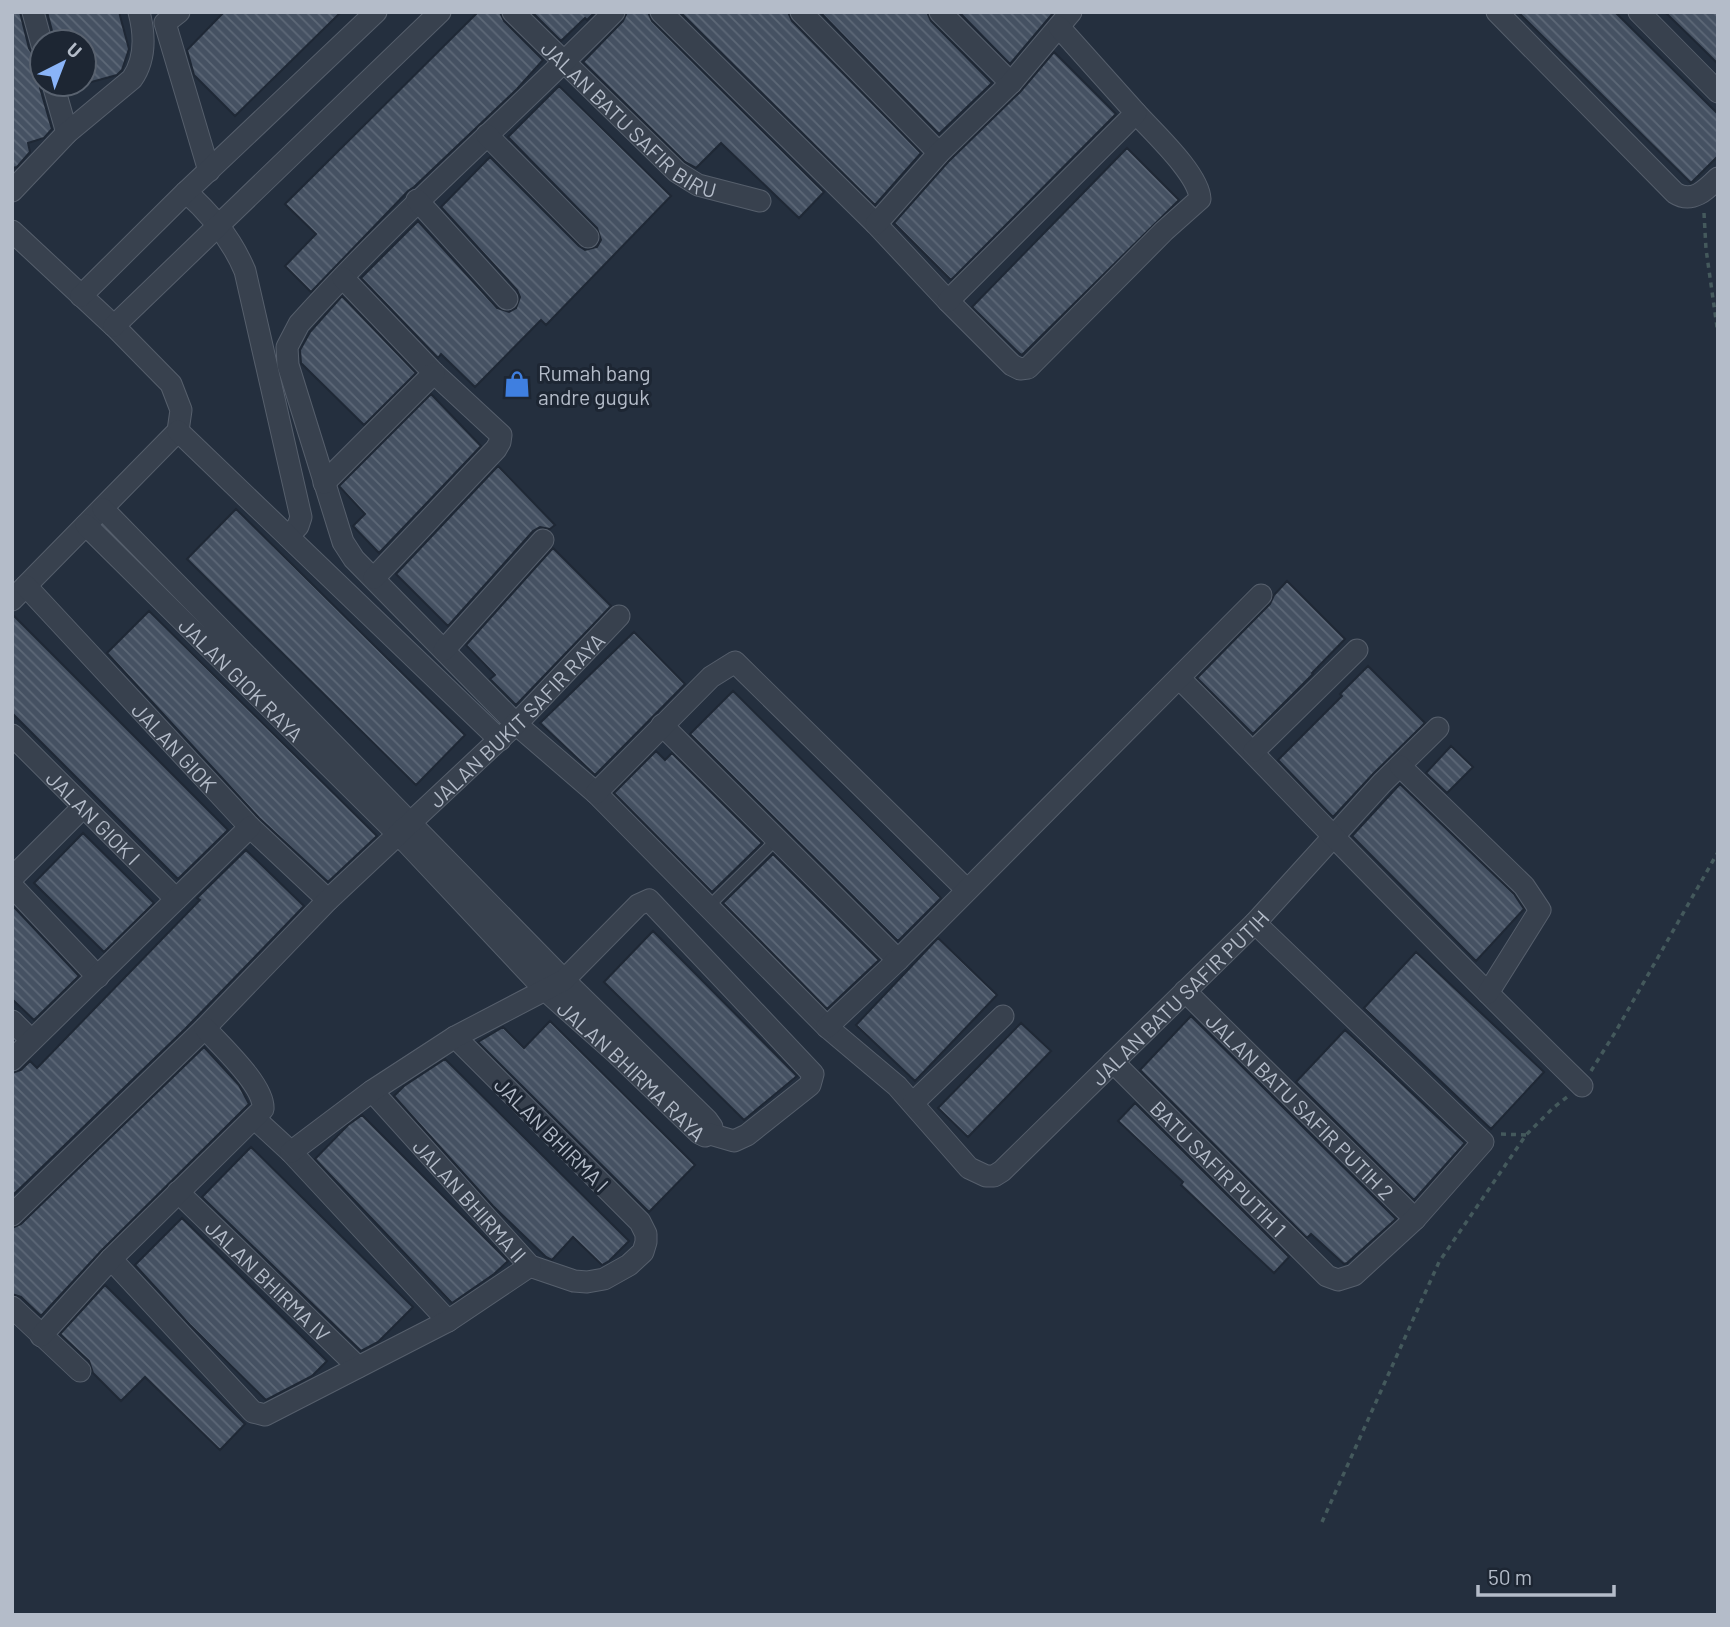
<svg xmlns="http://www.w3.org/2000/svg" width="1730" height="1627" viewBox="0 0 1730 1627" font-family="Barlow,sans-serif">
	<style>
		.building { fill: url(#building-back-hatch); stroke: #1f2835; stroke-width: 2 }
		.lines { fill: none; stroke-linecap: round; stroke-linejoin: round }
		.lane-casing { stroke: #565f6c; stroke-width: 12 }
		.street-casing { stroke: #565f6c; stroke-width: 23 }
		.path { stroke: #44595c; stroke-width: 3.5; stroke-dasharray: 5 5; stroke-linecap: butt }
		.lane { stroke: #38414e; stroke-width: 10 }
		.street { stroke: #38414e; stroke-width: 21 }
		.labels { text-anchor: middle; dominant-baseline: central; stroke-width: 6; stroke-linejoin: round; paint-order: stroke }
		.street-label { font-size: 21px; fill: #b4bcc9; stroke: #1d2633 }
		.poi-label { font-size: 21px; fill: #b4bcc9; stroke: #1d2633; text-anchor: start }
	</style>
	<defs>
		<pattern id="building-back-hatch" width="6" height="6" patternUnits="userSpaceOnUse" patternTransform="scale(1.75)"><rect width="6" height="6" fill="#455162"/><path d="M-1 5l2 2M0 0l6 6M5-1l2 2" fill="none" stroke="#5d6877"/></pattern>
	</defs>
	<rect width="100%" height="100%" fill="#242f3e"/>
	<path class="building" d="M 12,12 L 20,12 L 29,48 L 33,55 L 40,58 L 42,64 L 40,88 L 52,129 L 44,138 L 28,143 L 30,152 L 17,167 L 12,168 Z
		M 47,12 L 119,12 L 129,49 L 122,70 L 117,75 L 84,84 L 84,42 L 55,42 Z
		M 224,12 L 341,12 L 235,116 L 194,75 L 187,50 Z
		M 478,12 L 500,12 L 504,21 L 543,60 L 517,89 L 414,187 L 408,191 L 311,292 L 285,266 L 316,234 L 285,204 Z
		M 532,12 L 595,12 L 587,20 L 585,18 L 561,41 Z
		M 627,12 L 648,12 L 652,21 L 824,192 L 799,218 L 721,143 L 696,168 L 685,162 L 583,62 L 623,21 Z
		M 680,12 L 788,12 L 792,21 L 921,153 L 875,205 Z
		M 820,12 L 927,12 L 931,21 L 992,83 L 939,134 Z
		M 959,12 L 1054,12 L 1010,64 Z
		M 1518,12 L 1615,12 L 1718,114 L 1718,156 L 1691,183 Z
		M 1665,12 L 1718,12 L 1718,64 L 1705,51 Z
		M 1054,52 L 1116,114 L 951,280 L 894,223 L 948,162 L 1020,92 Z
		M 559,86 L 671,196 L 546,325 L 541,320 L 475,387 L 441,354 L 438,358 L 361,278 L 418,221 L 497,308 L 509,312 L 516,308 L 520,297 L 517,290 L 441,207 L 490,157 L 579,246 L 585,250 L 597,247 L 601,240 L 597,228 L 508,137 Z
		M 1127,148 L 1179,200 L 1022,355 L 1020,354 L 972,307 Z
		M 342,296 L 416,373 L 364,425 L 301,363 L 300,350 L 310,332 Z
		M 431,394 L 481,446 L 379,553 L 353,526 L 365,514 L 339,486 Z
		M 498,466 L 555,525 L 550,529 L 540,527 L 533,531 L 448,626 L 396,574 Z
		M 236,509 L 465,735 L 416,785 L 187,559 Z
		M 553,548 L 611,606 L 516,705 L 490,679 L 495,675 L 466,645 Z
		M 1287,581 L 1345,639 L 1312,673 L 1313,674 L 1253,734 L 1197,678 L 1270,604 L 1274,595 Z
		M 149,611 L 377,836 L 328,882 L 259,818 L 107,653 Z
		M 12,614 L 228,830 L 178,879 L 12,713 Z
		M 634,632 L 685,684 L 595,775 L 540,723 Z
		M 1368,666 L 1425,723 L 1373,774 L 1333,817 L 1278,760 L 1342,696 L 1340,694 Z
		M 733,691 L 941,898 L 898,941 L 690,734 Z
		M 1451,746 L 1473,767 L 1447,793 L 1426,773 Z
		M 656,751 L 665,760 L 672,753 L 762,843 L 712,892 L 614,793 Z
		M 1400,784 L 1514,894 L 1524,909 L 1476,961 L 1352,836 Z
		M 83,833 L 154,903 L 104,952 L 34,883 Z
		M 246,850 L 304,906 L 185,1029 L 12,1196 L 12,1073 L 21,1070 L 30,1061 L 37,1068 L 200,900 L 197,898 Z
		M 773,854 L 879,960 L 827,1009 L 723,903 Z
		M 12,905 L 79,976 L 34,1020 L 12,999 Z
		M 653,931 L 797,1076 L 744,1120 L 604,982 Z
		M 938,938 L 997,995 L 915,1081 L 856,1025 Z
		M 1416,952 L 1544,1072 L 1491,1129 L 1364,1008 Z
		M 1191,1016 L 1396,1219 L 1347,1263 L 1344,1264 L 1311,1234 L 1307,1238 L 1140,1070 Z
		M 550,1021 L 695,1165 L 649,1212 L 478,1042 L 503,1027 L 524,1048 Z
		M 1021,1023 L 1051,1051 L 968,1137 L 938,1108 Z
		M 1345,1030 L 1465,1143 L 1414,1200 L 1296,1082 Z
		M 204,1047 L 239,1085 L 249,1104 L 102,1250 L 41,1316 L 21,1297 L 12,1294 L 12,1228 L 21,1224 Z
		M 445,1059 L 629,1241 L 609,1261 L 602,1265 L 573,1237 L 552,1260 L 546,1257 L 493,1206 L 394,1096 L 404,1086 Z
		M 1135,1103 L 1289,1257 L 1274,1273 L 1181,1185 L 1183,1182 L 1118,1121 Z
		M 362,1115 L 508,1261 L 494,1274 L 452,1303 L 315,1159 L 348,1125 Z
		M 251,1147 L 413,1307 L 378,1342 L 361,1351 L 202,1197 Z
		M 182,1218 L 327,1361 L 312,1376 L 266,1400 L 190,1325 L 135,1265 Z
		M 105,1285 L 245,1424 L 220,1450 L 145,1377 L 121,1401 L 93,1373 L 89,1361 L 60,1334 Z"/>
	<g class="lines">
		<defs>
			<path id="lane" d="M 708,907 L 777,839"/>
			<g id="street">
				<path d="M 33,12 L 42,45"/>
				<path d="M 179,12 L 165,23 L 209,171"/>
				<path id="s1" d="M 513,12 L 677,172 L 698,185 L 760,201"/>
				<path id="s2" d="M 614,12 C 510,118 398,214 299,324 L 287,347 L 288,365 L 343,542 L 354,559 L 516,724 L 596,793 L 827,1027 L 897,1086 L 969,1168 L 986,1176 L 994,1176 L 1002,1171 L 1255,923 L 1382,783 L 1438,728"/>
				<path d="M 661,12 L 876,224 L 948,301 L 1012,365 L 1020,369 L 1028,368 L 1164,231 L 1200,199 C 1199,174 1153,132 1136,113"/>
				<path d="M 801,12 L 939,153"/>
				<path d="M 940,12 L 1011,83"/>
				<path d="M 1497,12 L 1675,193 C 1692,204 1706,190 1718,178"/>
				<path d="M 1639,12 L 1718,92"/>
				<path d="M 53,84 L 67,133"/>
				<path d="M 487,135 L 588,237"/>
				<path d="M 12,191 L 67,133 L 132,79 C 146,59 145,35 139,12"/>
				<path d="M 186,192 C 211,214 232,240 245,271 L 301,517 L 298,526 L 288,536"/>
				<path d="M 417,200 L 507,299"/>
				<path d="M 876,224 L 939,153 L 1011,83 L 1071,12"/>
				<path d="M 12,231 L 114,326 L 171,384 L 181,410 L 178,431 L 12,600"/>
				<path d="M 343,278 L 434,373 L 501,435 L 500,442 L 496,449 L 374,578"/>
				<path d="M 81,296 L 186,192 L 376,12"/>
				<path d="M 948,301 L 1136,113 L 1059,27"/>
				<path d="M 114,326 L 440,12"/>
				<path d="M 178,431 L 500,740"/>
				<path d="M 324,483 L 434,373"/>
				<path id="s3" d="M 86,525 L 407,843 L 545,990 L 617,1054 L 699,1133 L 705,1136 L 710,1134 L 712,1127 L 707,1120 L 564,980 L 103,509"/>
				<path id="s4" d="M 26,586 L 250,827 L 328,900"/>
				<path d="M 444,650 L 543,540"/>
				<path d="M 1180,679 C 1233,731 1284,786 1337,840 C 1418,923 1499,1005 1582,1086"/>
				<path d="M 662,725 L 898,960"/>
				<path id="s5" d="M 12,735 L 176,899"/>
				<path d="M 1254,751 L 1357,650"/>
				<path d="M 1400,766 L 1524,886 L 1540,910 L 1488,993"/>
				<path d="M 596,793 L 711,677 L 735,662 L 967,890"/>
				<path d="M 12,878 L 83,807"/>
				<path d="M 12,886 L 98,977"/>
				<path id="s6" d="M 1185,991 L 1415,1219"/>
				<path d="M 12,1021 L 31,1040"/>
				<path d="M 827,1027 L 898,960 L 1261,595"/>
				<path d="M 12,1060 L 250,827"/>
				<path id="s7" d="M 1113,1062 L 1327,1276 L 1338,1280 L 1354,1275 L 1415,1219 L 1483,1142 L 1255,923"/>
				<path id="s8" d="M 372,1091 L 530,1266 L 574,1281 L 587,1282 L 604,1279 L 629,1265 L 643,1252 L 646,1242 L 646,1234 L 640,1222 L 455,1037"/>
				<path d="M 913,1103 L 1003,1016"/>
				<path d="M 254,1118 L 291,1152 L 448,1321"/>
				<path d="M 291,1152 L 372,1091 L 455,1037 L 564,980 L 638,905 L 649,900 L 813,1074 L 810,1085 L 747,1135 L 734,1141 L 710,1134"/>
				<path id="s9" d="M 178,1192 L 358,1367"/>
				<path id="s10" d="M 12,1215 L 205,1028 L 328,900 L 520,720 L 619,616"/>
				<path d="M 111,1259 L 253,1412 L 265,1415 L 448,1321 L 530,1266"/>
				<path d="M 12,1307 L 80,1371"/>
				<path d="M 41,1336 L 111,1259 L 263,1109 C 265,1086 220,1045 205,1028"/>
			</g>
		</defs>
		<use href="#lane" class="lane-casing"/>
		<use href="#street" class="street-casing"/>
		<path class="path" d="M 1704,213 L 1706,249 L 1718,334
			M 1591,1071 L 1616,1031 L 1718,852
			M 1501,1134 L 1526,1135
			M 1322,1522 L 1439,1262 L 1526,1135 L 1553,1108 L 1567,1097"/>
		<use href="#lane" class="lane"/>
		<use href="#street" class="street"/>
	</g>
	<defs>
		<symbol id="shop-bare" viewBox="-9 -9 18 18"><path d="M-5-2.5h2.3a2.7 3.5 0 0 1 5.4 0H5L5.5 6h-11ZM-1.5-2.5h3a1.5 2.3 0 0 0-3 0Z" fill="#3f7fe0" stroke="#1d2633" stroke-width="2.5" paint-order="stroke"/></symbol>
	</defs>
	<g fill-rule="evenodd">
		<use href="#shop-bare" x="498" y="365" width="38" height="38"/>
	</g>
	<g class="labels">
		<g class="street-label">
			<text stroke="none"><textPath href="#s1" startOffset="159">JALAN BATU SAFIR BIRU</textPath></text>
			<text stroke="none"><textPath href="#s3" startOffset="219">JALAN GIOK RAYA</textPath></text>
			<text stroke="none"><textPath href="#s10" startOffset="707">JALAN BUKIT SAFIR RAYA</textPath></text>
			<text stroke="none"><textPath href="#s4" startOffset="219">JALAN GIOK</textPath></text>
			<text stroke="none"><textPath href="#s5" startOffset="116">JALAN GIOK I</textPath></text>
			<text stroke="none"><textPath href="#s2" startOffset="1844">JALAN BATU SAFIR PUTIH</textPath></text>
			<text stroke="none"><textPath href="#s3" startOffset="772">JALAN BHIRMA RAYA</textPath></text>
			<text stroke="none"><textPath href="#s6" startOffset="163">JALAN BATU SAFIR PUTIH 2</textPath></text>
			<text transform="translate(552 1134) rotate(45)">JALAN BHIRMA I</text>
			<text stroke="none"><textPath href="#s7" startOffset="150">BATU SAFIR PUTIH 1</textPath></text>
			<text stroke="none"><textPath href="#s8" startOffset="147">JALAN BHIRMA II</textPath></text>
			<text stroke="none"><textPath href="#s9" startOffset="126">JALAN BHIRMA IV</textPath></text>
		</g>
		<g class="poi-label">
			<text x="538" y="372">Rumah bang<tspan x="538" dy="24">andre guguk</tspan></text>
		</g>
	</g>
	<rect width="1730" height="1627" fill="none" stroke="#b4bcc9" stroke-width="28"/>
	<g transform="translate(63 63) rotate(42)"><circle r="33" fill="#1d2633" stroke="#59626f" stroke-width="2"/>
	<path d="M0-5L12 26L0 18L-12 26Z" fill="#8ab4f8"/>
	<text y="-10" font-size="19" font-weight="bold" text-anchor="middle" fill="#b4bcc9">U</text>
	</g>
	<path d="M1478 1585v10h136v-10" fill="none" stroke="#b4bcc9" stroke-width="3.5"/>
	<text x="1488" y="1585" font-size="21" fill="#b4bcc9" stroke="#1d2633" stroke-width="5" paint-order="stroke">50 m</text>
</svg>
